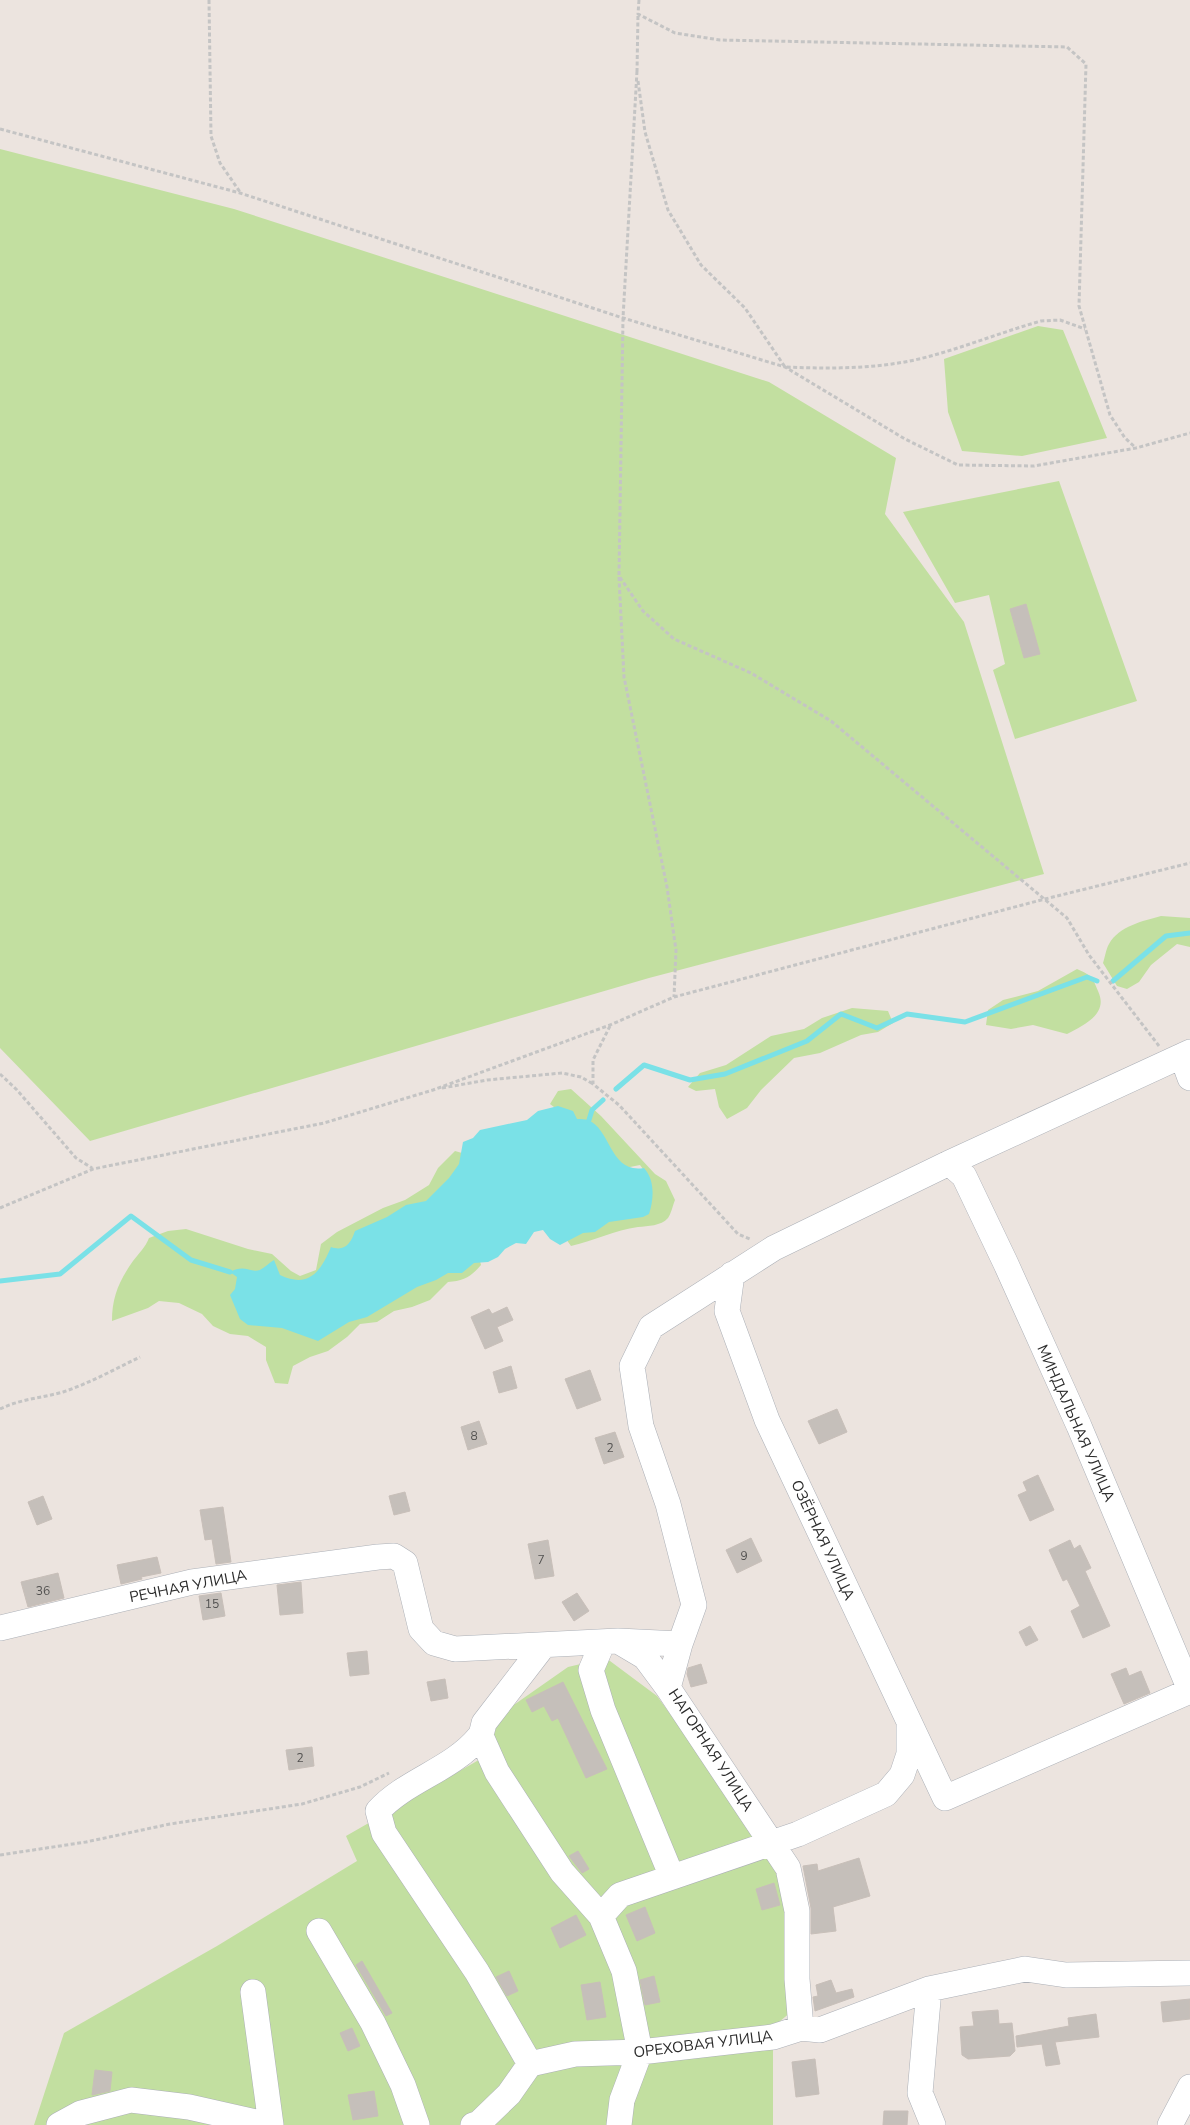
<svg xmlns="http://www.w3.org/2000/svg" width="1190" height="2125" viewBox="0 0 1190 2125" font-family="'Nunito Sans',sans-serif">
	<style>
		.green { fill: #c2dfa0 }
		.water { fill: #7ae1e7 }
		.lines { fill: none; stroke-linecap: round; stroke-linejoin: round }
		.stream { stroke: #7ae1e7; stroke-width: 5 }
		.building { fill: #c5bfba; stroke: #c8bfb9 }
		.minor-casing { stroke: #acb0b7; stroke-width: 26 }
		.path { stroke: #c4c4c4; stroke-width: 3; stroke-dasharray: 4 2.5; stroke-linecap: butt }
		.minor { stroke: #fff; stroke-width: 25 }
		.labels { text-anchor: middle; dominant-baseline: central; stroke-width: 4; stroke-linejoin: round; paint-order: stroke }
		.number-label { font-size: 12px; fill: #525150 }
		.street-label { font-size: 15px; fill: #2c2c2c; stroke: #fff }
	</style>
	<rect width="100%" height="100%" fill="#ece4df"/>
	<path class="green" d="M 0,149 L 234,209 L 769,382 L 896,458 L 885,514 L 964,622 L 1044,874 L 649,978 L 90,1141 L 0,1048 Z
		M 1038,326 L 1063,330 L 1107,438 L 1022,456 L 962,451 L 948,412 L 944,359 Z
		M 1059,481 L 1137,701 L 1015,739 L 993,670 L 1005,664 L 989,595 L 955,603 L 903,512 Z
		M 1161,916 L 1190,918 L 1190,947 L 1177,944 L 1151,965 L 1139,982 L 1127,989 L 1117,986 L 1103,963 C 1105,957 1106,949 1109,944 C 1119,926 1143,921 1161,916 Z
		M 1077,969 C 1092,976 1092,976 1098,991 C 1109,1014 1084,1025 1067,1034 L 1033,1025 L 1011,1029 L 986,1025 L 988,1010 L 1003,1000 L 1038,991 Z
		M 852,1008 L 888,1011 L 893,1023 L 878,1032 L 861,1035 L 820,1053 L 794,1058 L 761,1090 L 747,1108 L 727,1119 L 719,1107 L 715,1089 L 696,1091 L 688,1087 L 700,1073 L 726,1065 L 771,1036 L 804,1029 L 822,1018 Z
		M 571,1089 L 601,1116 L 655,1174 L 666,1181 L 675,1200 C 673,1205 671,1214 668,1218 C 661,1226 648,1226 638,1227 C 615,1230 594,1241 571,1246 L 566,1239 L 648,1176 L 640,1165 L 625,1168 L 571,1120 L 550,1104 L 558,1091 Z
		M 455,1151 L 462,1153 L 461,1169 L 435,1200 L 402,1212 L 371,1237 L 359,1235 L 350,1254 L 335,1258 C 322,1278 305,1290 281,1294 L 260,1274 L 245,1281 L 237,1298 L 248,1313 L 259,1319 L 264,1313 L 266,1304 C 280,1302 280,1308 292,1311 C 315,1318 327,1315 350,1309 L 352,1315 L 364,1316 L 404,1288 L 444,1272 L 462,1269 L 479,1257 L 481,1265 C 471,1277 463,1281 448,1282 L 430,1300 L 412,1307 L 394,1311 L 377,1322 L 360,1324 L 347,1337 L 328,1351 L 310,1357 L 293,1366 L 288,1384 L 275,1383 L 266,1360 L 266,1347 L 248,1336 L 230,1334 L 213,1326 L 202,1314 L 179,1303 L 159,1301 L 148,1308 L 112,1321 C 112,1297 119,1281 133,1261 C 139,1253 145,1248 149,1238 L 168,1231 L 186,1229 L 248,1249 L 272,1254 L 291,1271 L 300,1276 L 316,1270 L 321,1244 L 337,1232 L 383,1208 L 405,1200 L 429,1185 L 438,1168 Z
		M 606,1658 L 657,1696 L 773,1855 L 790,1906 L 791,2012 L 773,2027 L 773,2125 L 34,2125 L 64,2033 L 217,1946 L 357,1861 L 346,1836 L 498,1749 L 488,1723 L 568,1667 Z"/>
	<path class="water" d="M 558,1106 L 573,1111 L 577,1119 C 580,1119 585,1119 588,1120 C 611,1129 610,1174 644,1168 C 655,1180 654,1199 649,1214 L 643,1217 L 609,1222 L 595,1232 L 583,1233 L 560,1245 L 550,1239 L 543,1230 L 534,1232 L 526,1244 L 516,1243 L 505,1249 L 498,1257 L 488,1262 L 474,1263 L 462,1273 L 448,1273 L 436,1280 L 417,1287 L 367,1317 L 349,1322 L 318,1341 L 282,1328 L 248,1325 L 240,1319 L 230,1295 L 235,1289 L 237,1277 L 230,1272 C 245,1264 249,1273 260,1270 C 264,1268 269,1263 274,1260 L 280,1275 C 309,1289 321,1271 331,1247 C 345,1252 351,1243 355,1231 L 387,1217 L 406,1205 L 426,1201 L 449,1178 L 459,1164 L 463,1142 L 473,1138 L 480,1130 L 527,1120 L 538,1111 Z"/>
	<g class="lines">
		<path class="stream" d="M 1113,981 L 1166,936 L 1190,933
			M 616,1089 L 644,1065 L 690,1080 L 725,1074 L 807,1041 L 841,1014 L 877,1028 L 907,1014 L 965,1022 L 1087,977 L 1097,981
			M 589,1120 L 592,1110 L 603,1100
			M 0,1281 L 60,1274 L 131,1216 L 191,1260 L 230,1272"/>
	</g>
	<path class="building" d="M 1026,604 L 1040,654 L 1024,658 L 1010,609 Z
		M 507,1307 L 513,1320 L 497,1327 L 503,1341 L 485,1349 L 471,1317 L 489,1309 L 492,1314 Z
		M 511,1366 L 517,1388 L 499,1393 L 493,1372 Z
		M 590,1370 L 601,1400 L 577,1409 L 565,1379 Z
		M 837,1409 L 847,1432 L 819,1444 L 808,1421 Z
		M 479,1421 L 487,1444 L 468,1450 L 461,1427 Z
		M 615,1432 L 624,1457 L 604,1464 L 595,1438 Z
		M 1038,1475 L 1054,1510 L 1030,1521 L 1018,1495 L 1027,1491 L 1023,1482 Z
		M 405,1492 L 410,1511 L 394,1515 L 389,1496 Z
		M 43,1496 L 52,1519 L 37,1525 L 28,1502 Z
		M 223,1507 L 231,1562 L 216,1564 L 212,1539 L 205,1540 L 200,1510 Z
		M 751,1538 L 762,1561 L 737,1573 L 726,1550 Z
		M 548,1540 L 554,1576 L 535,1579 L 528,1544 Z
		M 1070,1540 L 1074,1549 L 1080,1545 L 1091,1568 L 1085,1571 L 1110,1626 L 1083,1638 L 1071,1611 L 1080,1606 L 1067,1579 L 1063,1581 L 1049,1550 Z
		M 157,1557 L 161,1573 L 141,1577 L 142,1579 L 121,1584 L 117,1565 Z
		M 58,1573 L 64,1598 L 28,1607 L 21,1582 Z
		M 301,1582 L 303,1613 L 280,1615 L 277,1585 Z
		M 221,1593 L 225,1616 L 203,1620 L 199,1596 Z
		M 577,1593 L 589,1611 L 574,1621 L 562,1602 Z
		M 1030,1626 L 1038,1640 L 1026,1646 L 1019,1632 Z
		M 367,1651 L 369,1674 L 350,1676 L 347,1653 Z
		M 701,1664 L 707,1683 L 691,1687 L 687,1674 L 688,1668 Z
		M 1126,1668 L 1129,1676 L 1141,1671 L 1150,1693 L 1124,1704 L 1111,1674 Z
		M 445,1679 L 448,1698 L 431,1701 L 427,1682 Z
		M 563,1682 L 607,1769 L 586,1778 L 558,1718 L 552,1721 L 544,1706 L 532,1712 L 526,1700 Z
		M 312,1747 L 314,1766 L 289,1770 L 286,1750 Z
		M 578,1851 L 589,1869 L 582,1873 L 569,1856 Z
		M 859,1858 L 870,1896 L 833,1907 L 836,1931 L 811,1934 L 811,1908 L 803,1866 L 817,1864 L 818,1871 Z
		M 774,1883 L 780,1905 L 762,1910 L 756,1889 Z
		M 645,1907 L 655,1933 L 637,1941 L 626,1915 Z
		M 576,1915 L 586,1935 L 560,1948 L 551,1928 Z
		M 362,1961 L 392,2013 L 386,2016 L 356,1965 Z
		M 509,1971 L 518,1991 L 507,1996 L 496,1977 Z
		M 654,1976 L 660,2002 L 645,2005 L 640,1980 Z
		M 831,1980 L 836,1993 L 852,1989 L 854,1997 L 815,2011 L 813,1997 L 818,1996 L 816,1985 Z
		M 600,1982 L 606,2017 L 587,2020 L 581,1985 Z
		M 1190,1999 L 1190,2019 L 1163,2022 L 1161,2002 Z
		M 998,2010 L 999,2024 L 1012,2023 L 1015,2051 L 1010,2056 L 968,2059 L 962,2055 L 960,2027 L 974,2026 L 972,2012 Z
		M 1096,2014 L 1099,2037 L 1055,2042 L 1060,2064 L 1046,2066 L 1042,2044 L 1017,2047 L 1016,2036 L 1069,2026 L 1068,2018 Z
		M 352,2028 L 360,2046 L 348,2051 L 340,2033 Z
		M 815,2059 L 819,2094 L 796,2097 L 792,2062 Z
		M 95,2070 L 112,2072 L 110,2091 L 92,2095 Z
		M 374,2091 L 378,2116 L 353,2120 L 348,2095 Z
		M 884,2111 L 908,2111 L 907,2125 L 883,2125 Z"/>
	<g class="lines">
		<defs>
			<path id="minor" d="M 1182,1056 L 1190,1078
				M 949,1163 L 964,1176 L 1006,1264 L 1079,1426 L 1190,1690
				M 732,1274 L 727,1311 L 767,1420 L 945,1798 L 1190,1691
				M 0,1628 L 192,1582 L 378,1557 L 394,1556 L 405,1563 L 421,1629 L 434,1643 L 455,1649 L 618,1641 L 680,1644
				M 618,1641 L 645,1657 L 668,1688
				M 603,1642 L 591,1670 L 603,1710 L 672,1877
				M 481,1736 L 497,1772 L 562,1872 L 601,1916 L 624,1971 L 640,2052 L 622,2100 L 619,2125
				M 601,1916 L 620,1895 L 798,1834 L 886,1794 L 902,1775 L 909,1754 L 909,1727
				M 319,1931 L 373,2023 L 403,2085 L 417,2125
				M 929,1989 L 920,2093 L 933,2125
				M 253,1992 L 271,2125
				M 801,2028 L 797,1979 L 797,1911 L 788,1868 L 668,1688 L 680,1644 L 694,1605 L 668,1504 L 641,1426 L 632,1366 L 651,1327 L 774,1248 L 949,1163 L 1190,1052
				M 530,2064 L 477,1972 L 384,1833 L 378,1811 C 406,1780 452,1770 479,1737 C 482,1734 483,1727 484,1723 L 544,1645
				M 59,2125 L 81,2113 L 131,2100 L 189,2107 L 269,2125
				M 473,2125 L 479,2123 L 509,2094 L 530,2064 L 575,2054 L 640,2052 L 773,2037 L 801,2028 L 820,2030 L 929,1989 L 1025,1969 L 1066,1975 L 1190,1973
				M 1170,2125 L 1190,2087"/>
		</defs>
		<use href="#minor" class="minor-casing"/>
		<path class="path" d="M 209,0 L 211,136 L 220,163 L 240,192
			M 639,0 L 638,14 L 675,33 L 720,40 L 1067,47 L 1086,64 L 1079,306 L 1110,415 L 1125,438 L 1136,448
			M 637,71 L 623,318 L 619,576 L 643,611 L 674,639 L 751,673 L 831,721 L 1067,918 L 1089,955 L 1159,1046
			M 637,72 L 638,14
			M 638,81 L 645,132 L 668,210 L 701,265 L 745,308 L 785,367 C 832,369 882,369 927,357 C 965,347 1002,332 1041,321 L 1060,320 L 1085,329
			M 0,129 L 240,193 L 623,318 L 785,367 L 905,439 L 958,465 L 1034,466 L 1136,448 L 1190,433
			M 619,577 L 624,677 L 667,887 L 676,950 L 674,997
			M 610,1026 L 593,1060 L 593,1084 L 619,1105 L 738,1234 L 750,1239
			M 0,1074 L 17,1090 L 76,1158 L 92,1168
			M 442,1088 L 487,1080 L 562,1073 L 581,1077 L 593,1084
			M 0,1208 L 93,1169 L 324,1123 L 433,1090 L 610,1025 L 674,997 L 1045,899 L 1190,863
			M 0,1409 C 20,1399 42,1398 63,1392 C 90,1383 115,1369 140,1357
			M 0,1855 L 86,1842 L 170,1824 L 302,1804 L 360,1787 L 389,1773"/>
		<use href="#minor" class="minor"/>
	</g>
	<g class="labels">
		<g class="number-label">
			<text x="474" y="1436">8</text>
			<text x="610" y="1448">2</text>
			<text x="744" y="1556">9</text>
			<text x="541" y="1560">7</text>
			<text x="43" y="1591">36</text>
			<text x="212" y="1604">15</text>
			<text x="300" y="1758">2</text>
		</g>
		<g class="street-label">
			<text transform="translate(1076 1423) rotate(66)">МИНДАЛЬНАЯ УЛИЦА</text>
			<text transform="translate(823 1540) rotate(65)">ОЗЁРНАЯ УЛИЦА</text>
			<text transform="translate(188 1586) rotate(-11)">РЕЧНАЯ УЛИЦА</text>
			<text transform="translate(711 1750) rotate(57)">НАГОРНАЯ УЛИЦА</text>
			<text transform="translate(703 2044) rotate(-7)">ОРЕХОВАЯ УЛИЦА</text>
		</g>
	</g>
</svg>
